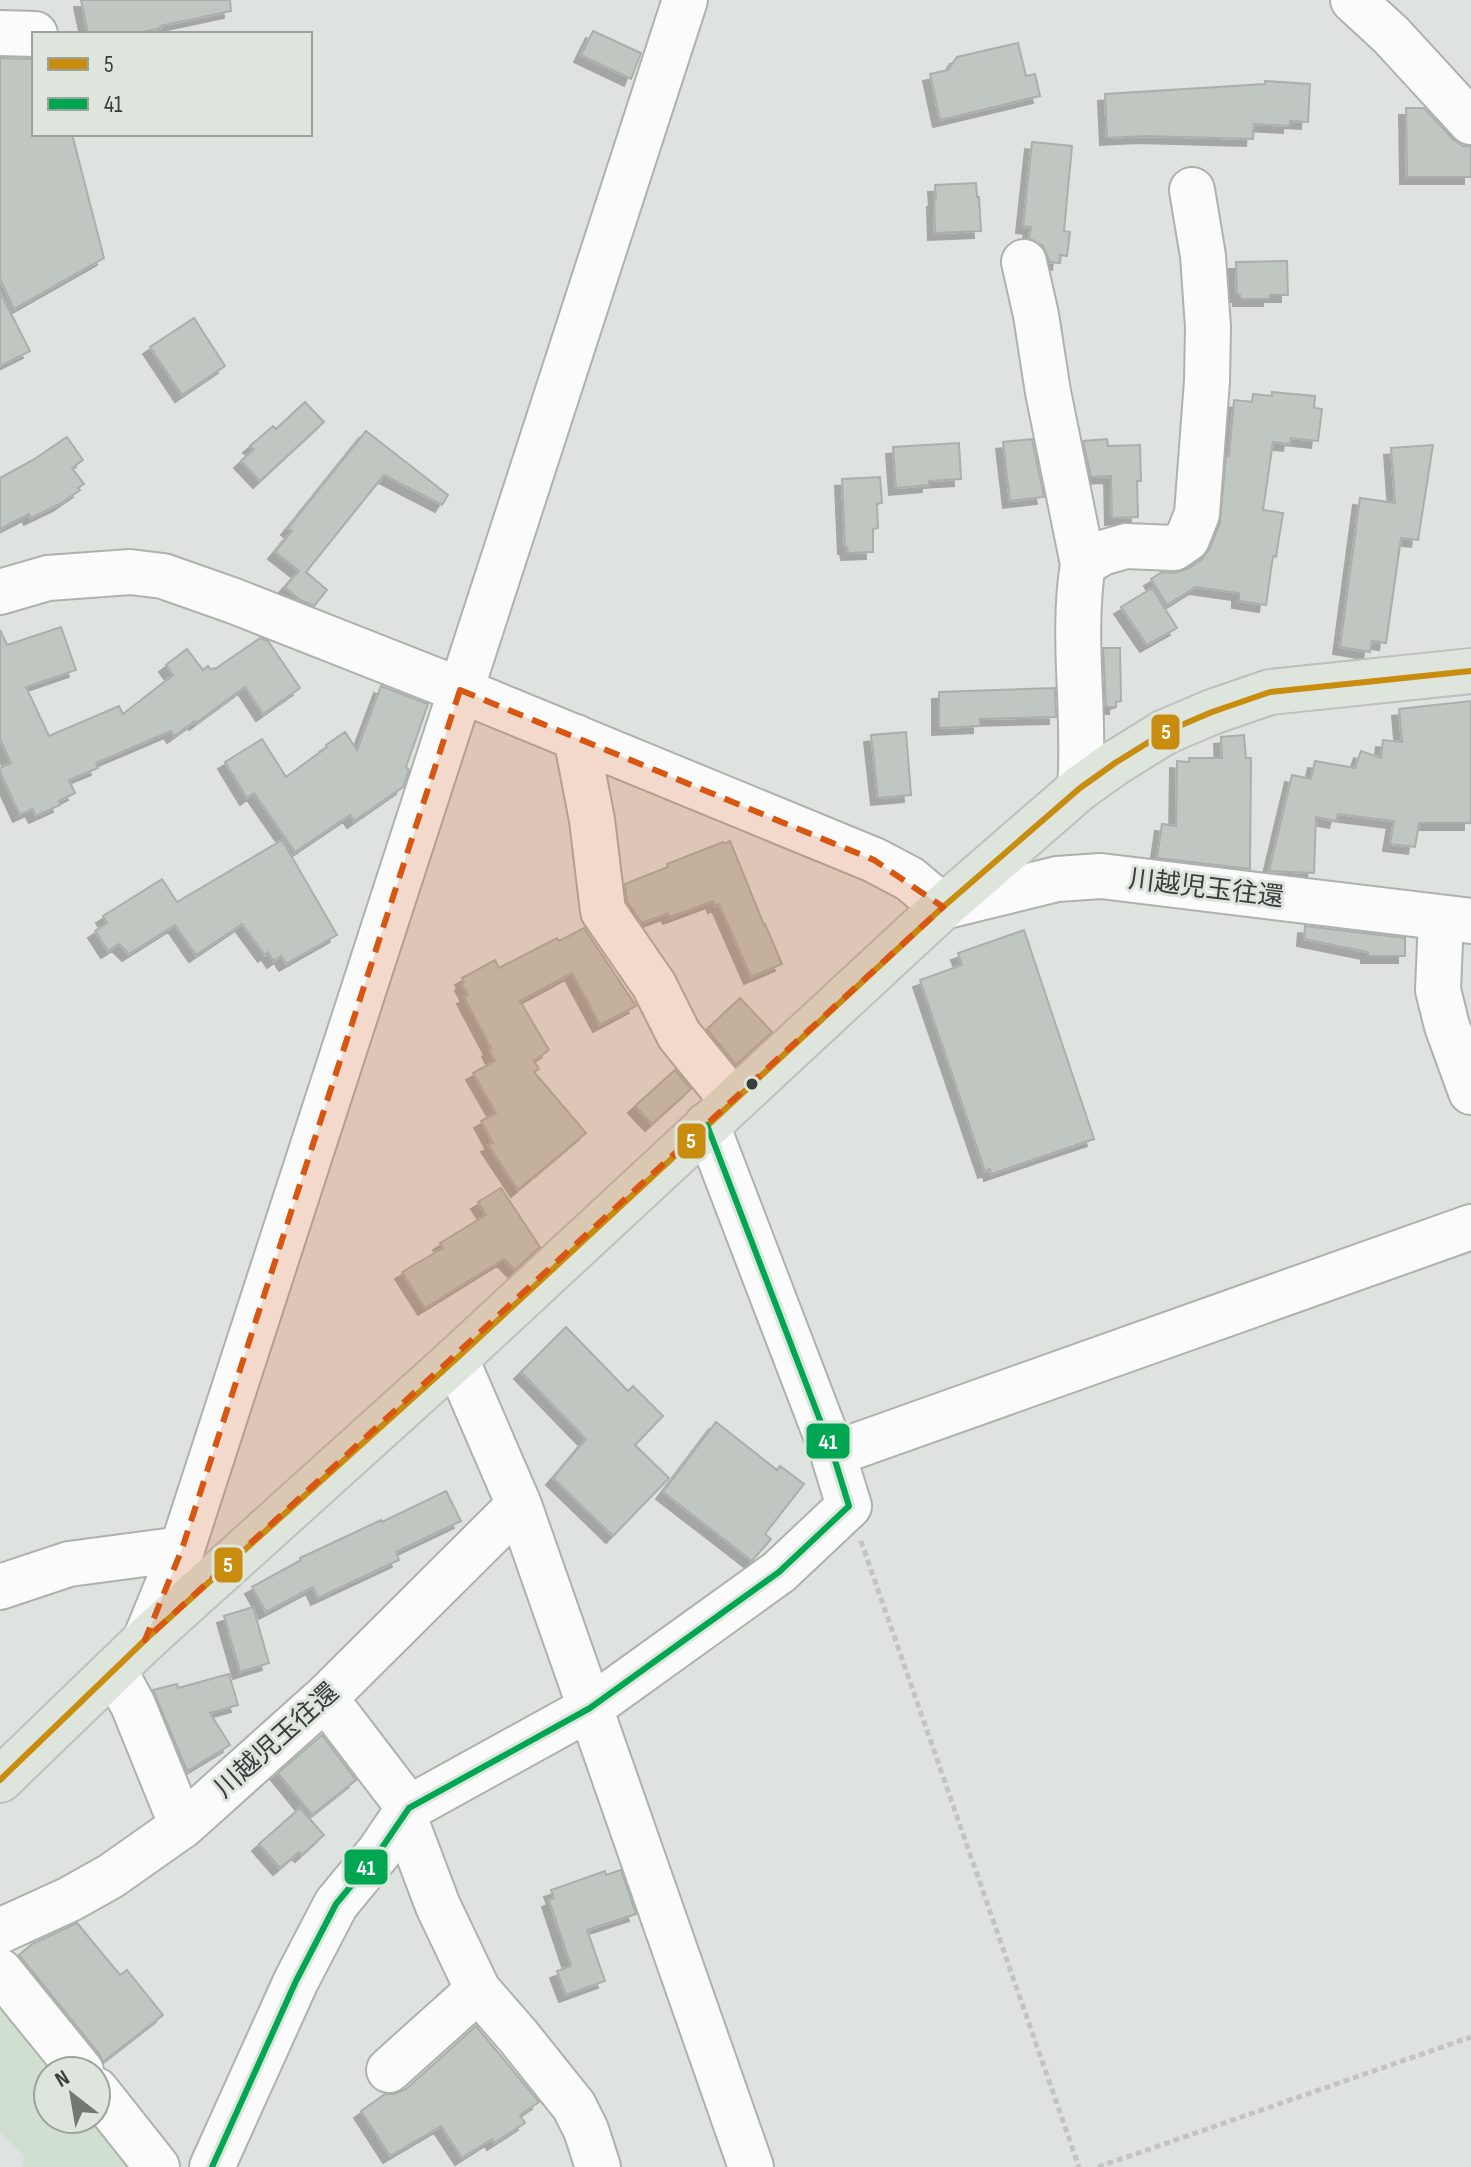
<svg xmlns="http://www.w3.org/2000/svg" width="1471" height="2167" viewBox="0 0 1471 2167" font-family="'Sofia Sans Condensed','Noto Sans JP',sans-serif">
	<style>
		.green { fill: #d0dfd0 }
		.building { fill: #c0c7c0; stroke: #abafab; stroke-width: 2; filter: url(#shadow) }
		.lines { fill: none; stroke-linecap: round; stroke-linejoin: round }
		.minor-casing { stroke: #aeb1ae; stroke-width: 48 }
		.major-casing { stroke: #bebfbe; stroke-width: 48 }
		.path { stroke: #c3c3c3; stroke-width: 5; stroke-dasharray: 6 4; stroke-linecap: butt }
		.minor { stroke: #fafbfa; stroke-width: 44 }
		.major { stroke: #dde5dd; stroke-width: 44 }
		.bus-1-casing { stroke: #dde5dd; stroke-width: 12 }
		.bus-2-casing { stroke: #dde5dd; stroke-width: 12 }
		.bus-1 { stroke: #c88c0e; stroke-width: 6 }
		.bus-2 { stroke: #00a651; stroke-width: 6 }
		.marked { fill: #d75611; fill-opacity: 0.2; stroke: #d75611; stroke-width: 6; stroke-dasharray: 16 10; stroke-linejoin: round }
		.bus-dot { fill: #3a3d3a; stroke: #dde5dd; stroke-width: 3 }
		.labels { text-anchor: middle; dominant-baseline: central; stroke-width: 6; stroke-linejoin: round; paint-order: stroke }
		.street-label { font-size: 26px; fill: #3a3d3a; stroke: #dde5dd }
		.line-badge { stroke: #dde5dd; stroke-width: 3 }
		.badge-label { font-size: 22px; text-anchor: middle; font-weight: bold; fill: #fff }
	</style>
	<defs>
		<filter id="shadow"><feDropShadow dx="-7" dy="7" stdDeviation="0" flood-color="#0004"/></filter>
	</defs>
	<rect width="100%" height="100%" fill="#dfe3df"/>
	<path class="green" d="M 0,1994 L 66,2071 L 48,2071 L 48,2119 L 96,2119 L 143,2167 L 23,2167 L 24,2155 L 0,2132 Z"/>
	<path class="building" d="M 81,0 L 230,0 L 231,11 L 160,26 L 161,28 L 132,34 L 88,34 Z
		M 593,31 L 641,53 L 631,79 L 581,55 Z
		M 1018,43 L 1026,76 L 1035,74 L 1040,96 L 940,120 L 930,74 L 948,70 L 957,57 Z
		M 0,58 L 34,59 L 34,134 L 72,134 L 104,258 L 14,309 L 0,279 Z
		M 1265,81 L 1310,84 L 1308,122 L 1290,121 L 1290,126 L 1254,124 L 1253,139 L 1145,136 L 1107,138 L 1105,94 L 1265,84 Z
		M 1406,108 L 1424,108 L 1453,139 L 1463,146 L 1471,146 L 1471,177 L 1407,177 Z
		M 1032,142 L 1072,146 L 1064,231 L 1070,232 L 1067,256 L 1060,255 L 1059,263 L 1050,262 L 1043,246 L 1029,238 L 1031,227 L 1023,226 Z
		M 976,183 L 977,197 L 979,197 L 981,231 L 935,233 L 934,200 L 936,200 L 935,185 Z
		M 1287,261 L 1288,295 L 1270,295 L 1270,299 L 1240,299 L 1240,295 L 1237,295 L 1236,262 Z
		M 0,292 L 30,351 L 0,366 Z
		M 194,318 L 225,366 L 182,395 L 150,347 Z
		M 1272,392 L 1315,396 L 1314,408 L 1322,409 L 1318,441 L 1291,438 L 1290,444 L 1273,442 L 1263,510 L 1283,513 L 1276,557 L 1273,556 L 1266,605 L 1239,601 L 1239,593 L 1196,587 L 1167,605 L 1151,579 L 1162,572 L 1174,573 L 1187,569 L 1201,560 L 1210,548 L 1220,523 L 1226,455 L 1229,456 L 1234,400 L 1252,402 L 1253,394 L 1272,396 Z
		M 305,402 L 324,422 L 260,481 L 241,461 L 254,449 L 250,446 L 273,426 L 276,429 Z
		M 366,431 L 448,495 L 442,505 L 384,475 L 306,572 L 327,590 L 314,606 L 300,600 L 285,587 L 299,571 L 275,552 L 292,531 L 288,528 Z
		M 67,437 L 83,460 L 72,468 L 84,484 L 78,488 L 80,490 L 60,504 L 31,518 L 29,514 L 0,529 L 0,478 L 33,460 Z
		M 1032,439 L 1044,497 L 1010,501 L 1003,442 Z
		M 1107,439 L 1108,446 L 1140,445 L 1141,481 L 1137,481 L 1138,517 L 1112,518 L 1111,476 L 1091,477 L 1083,441 Z
		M 959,443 L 961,479 L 929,481 L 929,485 L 896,488 L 893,447 Z
		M 1433,445 L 1418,540 L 1401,538 L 1386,643 L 1372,641 L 1370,652 L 1340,647 L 1360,498 L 1395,503 L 1391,448 Z
		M 880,477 L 882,503 L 877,504 L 878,528 L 873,529 L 873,552 L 848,553 L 847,547 L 845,547 L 842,479 Z
		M 1152,588 L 1177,628 L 1147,645 L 1121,607 Z
		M 61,627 L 76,670 L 26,687 L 49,736 L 119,706 L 123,714 L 173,675 L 166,665 L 187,649 L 203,670 L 208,666 L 211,670 L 214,668 L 215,669 L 260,638 L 268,641 L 300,688 L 263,714 L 245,687 L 196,723 L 195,721 L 174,736 L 171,731 L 96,763 L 98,768 L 69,780 L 75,793 L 59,801 L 60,805 L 36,816 L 32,809 L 20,815 L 0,772 L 0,768 L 11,763 L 0,739 L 0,630 L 7,645 Z
		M 1103,648 L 1120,648 L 1121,701 L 1116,702 L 1116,707 L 1106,707 Z
		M 381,686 L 428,704 L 406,767 L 409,770 L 403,787 L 354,821 L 350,815 L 295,852 L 254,793 L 247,798 L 225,762 L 262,739 L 286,777 L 327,747 L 326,745 L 345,732 L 357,750 Z
		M 1055,688 L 1056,717 L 980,719 L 980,726 L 939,728 L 939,692 Z
		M 1471,701 L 1471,823 L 1419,823 L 1415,847 L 1390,844 L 1394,821 L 1338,814 L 1336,821 L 1316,817 L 1314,873 L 1269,871 L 1292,775 L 1311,779 L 1315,761 L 1355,768 L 1361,751 L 1381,758 L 1383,740 L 1402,742 L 1399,709 Z
		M 906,732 L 911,795 L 878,798 L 871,735 Z
		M 1244,735 L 1246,758 L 1251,758 L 1250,869 L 1157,858 L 1162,824 L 1176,826 L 1177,761 L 1189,762 L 1189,758 L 1222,758 L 1221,737 Z
		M 282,840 L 337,935 L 286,964 L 281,956 L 274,961 L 268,952 L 265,955 L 242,924 L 196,955 L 175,925 L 129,954 L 119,944 L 108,951 L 95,931 L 107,923 L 103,916 L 162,879 L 177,902 Z
		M 730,841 L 764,925 L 765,924 L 782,964 L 751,977 L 719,904 L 715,906 L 713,901 L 670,917 L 668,913 L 642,923 L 627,902 L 625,884 L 668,867 L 667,864 L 723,842 L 724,844 Z
		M 1305,926 L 1405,938 L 1405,956 L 1368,956 L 1368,952 L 1304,939 Z
		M 584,928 L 636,1006 L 600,1025 L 572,973 L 520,1001 L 549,1050 L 534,1061 L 539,1069 L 534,1072 L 586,1133 L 518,1190 L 488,1145 L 493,1143 L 481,1121 L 496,1113 L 473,1073 L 495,1061 L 489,1050 L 491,1048 L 464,997 L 468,995 L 462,984 L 464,982 L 462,978 L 495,960 L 499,968 L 557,938 L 559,941 Z
		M 1024,930 L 1094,1139 L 991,1174 L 990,1169 L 985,1171 L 920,980 L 962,965 L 958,953 Z
		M 740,998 L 772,1032 L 736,1065 L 707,1029 Z
		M 675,1070 L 691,1089 L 652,1124 L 635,1106 Z
		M 501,1188 L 540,1247 L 515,1270 L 504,1259 L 425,1308 L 402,1272 L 443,1248 L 440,1243 L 486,1215 L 478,1202 Z
		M 566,1327 L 628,1391 L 633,1386 L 663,1416 L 635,1445 L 669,1478 L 613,1536 L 553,1478 L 586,1439 L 521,1372 Z
		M 716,1422 L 777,1470 L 780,1466 L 804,1484 L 765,1534 L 771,1539 L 752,1561 L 663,1492 Z
		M 446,1491 L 461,1521 L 396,1552 L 399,1560 L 318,1598 L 313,1587 L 266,1612 L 252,1587 L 301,1560 L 300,1558 L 381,1520 L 382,1522 Z
		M 253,1607 L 269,1663 L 240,1672 L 224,1616 Z
		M 229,1674 L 238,1705 L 210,1713 L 230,1745 L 187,1771 L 153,1690 L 177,1684 L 178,1688 Z
		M 322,1735 L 356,1780 L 312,1815 L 278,1773 Z
		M 300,1808 L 324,1835 L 302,1855 L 299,1852 L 280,1868 L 259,1844 Z
		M 621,1870 L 636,1914 L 587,1930 L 605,1981 L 566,1995 L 557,1971 L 571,1966 L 549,1900 L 554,1898 L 551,1890 L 605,1871 L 606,1875 Z
		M 77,1923 L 120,1975 L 127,1970 L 163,2015 L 103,2062 L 100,2055 L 19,1955 L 32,1944 Z
		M 476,2026 L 539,2102 L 520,2115 L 525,2123 L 494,2143 L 492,2139 L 462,2158 L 441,2126 L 390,2156 L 361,2111 L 385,2094 L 395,2094 L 406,2089 Z"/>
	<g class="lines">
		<defs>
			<path id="minor" d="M 1353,0 L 1391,35 L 1471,122
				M 0,33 L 35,34
				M 1024,262 L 1036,315 L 1048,392 L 1083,564
				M 0,592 L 48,578 L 130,572 L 163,576 L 234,601 L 460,690 L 874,860 L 910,879 L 943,907 L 1057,879 L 1101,876 L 1471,921
				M 576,737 L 592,820 L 603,911 L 654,985 L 679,1035 L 733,1101
				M 1080,788 C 1086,714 1071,638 1083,564 L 1102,553 L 1126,546 L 1174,548 L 1187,539 L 1197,514 L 1207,381 L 1208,327 L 1203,256 L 1192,190
				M 1441,918 L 1438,990 L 1447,1026 L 1471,1092
				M 456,1359 L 519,1505 L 751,2167
				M 833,1454 L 1471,1227
				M 0,1587 L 69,1564 L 182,1549
				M 145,1640 L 182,1549 L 685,0
				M 114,1670 L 133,1705 L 182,1826
				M 325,1698 L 409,1808
				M 404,1816 L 438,1906 L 478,1990 L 518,2036 L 574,2106 L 586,2130 L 598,2167
				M 0,1931 L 70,1899 L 111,1876 L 182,1826 L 325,1698 L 519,1505
				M 0,1971 L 81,2071
				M 389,2070 L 478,1990
				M 96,2090 L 157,2167
				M 212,2167 L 296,1981 L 336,1904 L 379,1852 L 409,1808 L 590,1708 L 779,1572 L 849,1506 L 833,1454 L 707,1125"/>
			<path id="major" d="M 0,1780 L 145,1640 L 456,1359 L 943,907 L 1080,788 L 1115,763 L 1165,732 L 1212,712 L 1270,692 L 1471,671"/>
		</defs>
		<use href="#minor" class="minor-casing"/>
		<use href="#major" class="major-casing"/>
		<path class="path" d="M 861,1541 L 1079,2167
			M 1098,2167 L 1471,2037"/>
		<use href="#minor" class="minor"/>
		<use href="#major" class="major"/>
		<defs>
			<path id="bus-1" d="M 0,1780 L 145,1640 L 456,1359 L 943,907 L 1080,788 L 1115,763 L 1165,732 L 1212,712 L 1270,692 L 1471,671"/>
			<path id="bus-2" d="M 212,2167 L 296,1981 L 336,1904 L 379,1852 L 409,1808 L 590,1708 L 779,1572 L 849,1506 L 833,1454 L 707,1125"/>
		</defs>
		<use href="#bus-1" class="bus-1-casing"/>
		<use href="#bus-2" class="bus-2-casing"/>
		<use href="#bus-1" class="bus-1"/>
		<use href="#bus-2" class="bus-2"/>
	</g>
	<path class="marked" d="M 460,690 L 874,860 L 943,907 L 145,1640 L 182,1549 Z"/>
	<circle class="bus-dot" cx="752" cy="1084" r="7"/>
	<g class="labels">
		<g class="street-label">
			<text transform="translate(1206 889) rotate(7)">川越児玉往還</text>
			<text transform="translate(277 1741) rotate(-42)">川越児玉往還</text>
		</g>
	</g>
	<g class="line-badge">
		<rect x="1150" y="713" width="31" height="38" rx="8" fill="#c88c0e"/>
		<rect x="676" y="1122" width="31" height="38" rx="8" fill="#c88c0e"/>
		<rect x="805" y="1422" width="46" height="38" rx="8" fill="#00a651"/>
		<rect x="213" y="1546" width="31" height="38" rx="8" fill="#c88c0e"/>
		<rect x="343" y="1848" width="46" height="38" rx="8" fill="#00a651"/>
	</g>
	<g class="badge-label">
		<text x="1166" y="739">5</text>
		<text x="691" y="1148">5</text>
		<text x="828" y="1449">41</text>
		<text x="228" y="1572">5</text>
		<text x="366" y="1875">41</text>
	</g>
	<rect x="32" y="32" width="280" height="104" fill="#dde5dd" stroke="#9ca29c" stroke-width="2"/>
	<rect x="48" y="58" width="40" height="12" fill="#c88c0e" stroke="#9ca29c" stroke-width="2"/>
	<text x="104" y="72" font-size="24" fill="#3a3d3a">5</text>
	<rect x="48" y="98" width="40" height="12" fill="#00a651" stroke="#9ca29c" stroke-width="2"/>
	<text x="104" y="112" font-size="24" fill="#3a3d3a">41</text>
	<g transform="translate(72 2095) rotate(329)"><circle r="38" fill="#dde5dd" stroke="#9ca29c" stroke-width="2"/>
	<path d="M0-6L14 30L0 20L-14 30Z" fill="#747774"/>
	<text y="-12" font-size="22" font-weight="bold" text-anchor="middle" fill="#3a3d3a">N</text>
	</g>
</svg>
